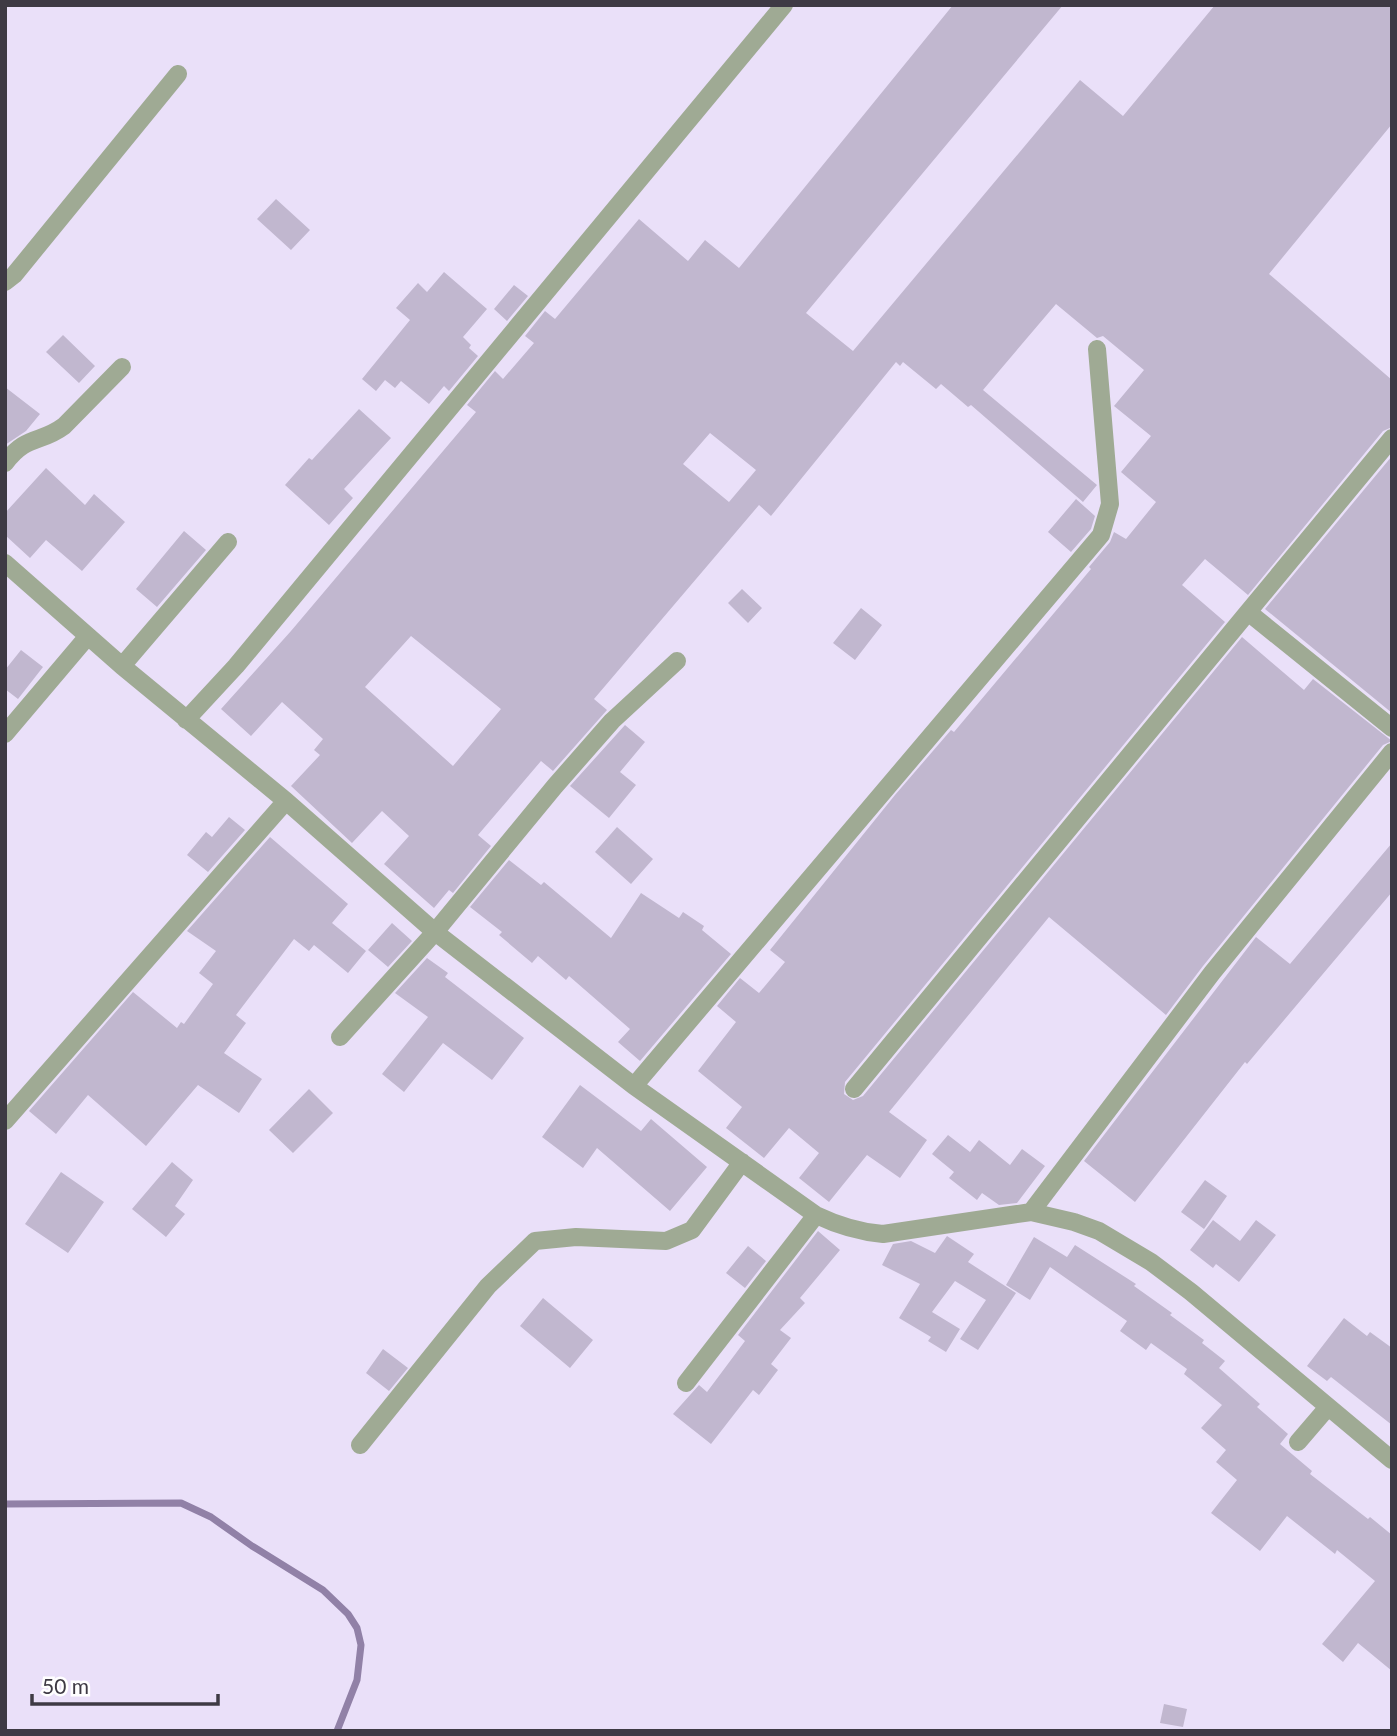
<svg xmlns="http://www.w3.org/2000/svg" width="1397" height="1736" viewBox="0 0 1397 1736" font-family="Lato,sans-serif">
	<style>
		.lines { fill: none; stroke-linecap: round; stroke-linejoin: round }
		.stream { stroke: #9181a7; stroke-width: 7 }
		.building { fill: #c1b7cf; fill-rule: evenodd }
		.minor { stroke: #9faa94; stroke-width: 18 }
	</style>
	<rect width="100%" height="100%" fill="#eae0f9"/>
	<g class="lines">
		<path class="stream" d="M 5,1504 L 181,1503 L 211,1517 L 252,1546 L 323,1590 L 348,1614 L 357,1628 L 361,1645 L 357,1680 L 337,1731"/>
	</g>
	<path class="building" d="M 953,5 L 1063,5 L 806,313 L 853,351 L 1080,80 L 1123,116 L 1215,5 L 1392,5 L 1392,124 L 1269,274 L 1392,380 L 1392,427 L 1383,431 L 1248,595 L 1205,559 L 1182,585 L 1225,622 L 845,1082 L 844,1094 L 853,1100 L 863,1096 L 1242,637 L 1304,690 L 1313,679 L 1392,741 L 1383,745 L 1203,966 L 1166,1015 L 1049,917 L 889,1112 L 927,1140 L 900,1178 L 867,1155 L 829,1202 L 799,1178 L 819,1153 L 789,1128 L 764,1158 L 726,1128 L 742,1107 L 698,1071 L 736,1022 L 717,1006 L 740,978 L 759,993 L 785,962 L 770,950 L 895,795 L 951,730 L 954,732 L 1091,569 L 1089,567 L 1110,542 L 1114,532 L 1126,539 L 1156,502 L 1121,472 L 1151,436 L 1114,406 L 1144,370 L 1103,336 L 1097,338 L 1056,304 L 983,390 L 1097,485 L 1083,502 L 971,405 L 968,407 L 941,384 L 936,389 L 903,362 L 900,366 L 896,362 L 771,516 L 759,505 L 594,699 L 607,710 L 553,771 L 541,761 L 478,835 L 491,846 L 453,893 L 449,890 L 434,908 L 384,864 L 409,836 L 382,811 L 352,843 L 291,786 L 320,755 L 314,750 L 323,739 L 282,702 L 251,736 L 221,709 L 291,631 L 476,412 L 467,405 L 495,371 L 503,379 L 534,343 L 525,336 L 545,311 L 555,319 L 639,219 L 688,261 L 705,240 L 739,268 ZM 710,433 L 756,470 L 729,502 L 683,464 ZM 411,636 L 501,709 L 453,766 L 365,687 Z
		M 276,199 L 310,230 L 291,250 L 257,219 Z
		M 444,272 L 487,309 L 463,337 L 471,345 L 469,348 L 478,356 L 449,391 L 444,386 L 429,404 L 401,381 L 395,388 L 385,380 L 376,391 L 362,379 L 410,320 L 396,308 L 418,283 L 427,292 Z
		M 514,285 L 528,296 L 507,321 L 494,309 Z
		M 63,335 L 95,366 L 79,383 L 46,352 Z
		M 5,387 L 40,414 L 26,431 L 5,445 Z
		M 359,409 L 391,438 L 344,489 L 353,498 L 329,525 L 285,485 L 309,458 L 312,460 Z
		M 1392,456 L 1392,713 L 1265,609 Z
		M 46,468 L 85,505 L 94,494 L 125,522 L 82,571 L 46,540 L 30,558 L 5,535 L 5,513 Z
		M 1076,499 L 1095,516 L 1091,529 L 1071,552 L 1048,532 Z
		M 184,531 L 206,550 L 157,607 L 136,589 Z
		M 742,589 L 762,608 L 748,623 L 728,603 Z
		M 861,608 L 882,625 L 855,660 L 833,643 Z
		M 21,650 L 43,667 L 18,699 L 5,689 L 5,670 Z
		M 625,725 L 645,742 L 620,772 L 636,785 L 609,818 L 570,786 Z
		M 229,817 L 245,830 L 208,872 L 187,855 L 206,832 L 212,837 Z
		M 617,827 L 653,859 L 631,884 L 595,852 Z
		M 270,837 L 348,904 L 332,923 L 366,951 L 348,973 L 314,945 L 309,951 L 294,939 L 236,1015 L 246,1023 L 224,1053 L 262,1079 L 239,1113 L 198,1085 L 146,1146 L 88,1095 L 56,1134 L 29,1111 L 133,992 L 177,1028 L 181,1022 L 184,1024 L 213,984 L 199,973 L 216,951 L 187,931 Z
		M 1392,843 L 1392,892 L 1247,1064 L 1245,1062 L 1135,1202 L 1084,1161 L 1256,937 L 1290,964 Z
		M 509,860 L 541,885 L 544,882 L 611,938 L 641,893 L 679,918 L 683,912 L 704,926 L 702,930 L 731,954 L 640,1061 L 618,1042 L 630,1029 L 569,976 L 566,980 L 538,956 L 532,963 L 499,935 L 502,932 L 470,907 Z
		M 392,923 L 412,941 L 388,967 L 368,950 Z
		M 427,958 L 448,973 L 445,977 L 524,1038 L 492,1080 L 443,1043 L 404,1092 L 382,1074 L 428,1017 L 395,993 Z
		M 580,1085 L 641,1131 L 651,1119 L 707,1167 L 670,1211 L 597,1148 L 583,1168 L 542,1137 Z
		M 309,1089 L 333,1113 L 293,1153 L 269,1130 Z
		M 948,1135 L 970,1152 L 979,1140 L 1010,1165 L 1022,1149 L 1045,1166 L 1017,1203 L 999,1205 L 982,1193 L 977,1200 L 949,1178 L 954,1172 L 932,1154 Z
		M 172,1162 L 193,1180 L 175,1206 L 185,1214 L 166,1237 L 132,1209 Z
		M 61,1172 L 104,1202 L 68,1253 L 25,1224 Z
		M 1205,1180 L 1227,1196 L 1204,1229 L 1181,1212 Z
		M 1213,1220 L 1240,1241 L 1256,1220 L 1276,1235 L 1239,1282 L 1216,1264 L 1213,1268 L 1190,1250 Z
		M 818,1231 L 840,1250 L 800,1298 L 805,1303 L 780,1330 L 791,1338 L 771,1364 L 778,1370 L 759,1395 L 753,1390 L 711,1444 L 673,1414 L 699,1385 L 707,1392 L 745,1341 L 738,1335 Z
		M 947,1236 L 974,1254 L 968,1262 L 1016,1293 L 978,1350 L 960,1339 L 986,1300 L 955,1281 L 932,1312 L 960,1329 L 946,1352 L 928,1341 L 931,1337 L 899,1318 L 920,1284 L 882,1265 L 893,1244 L 911,1241 L 935,1253 Z
		M 1034,1237 L 1067,1257 L 1075,1245 L 1136,1284 L 1134,1286 L 1172,1313 L 1170,1315 L 1204,1340 L 1202,1343 L 1225,1361 L 1219,1368 L 1260,1404 L 1257,1407 L 1288,1434 L 1280,1444 L 1312,1471 L 1310,1474 L 1368,1519 L 1370,1517 L 1392,1535 L 1392,1671 L 1358,1643 L 1343,1662 L 1322,1644 L 1375,1581 L 1337,1550 L 1335,1554 L 1287,1516 L 1260,1551 L 1211,1513 L 1237,1480 L 1216,1462 L 1226,1450 L 1201,1428 L 1222,1405 L 1184,1374 L 1187,1369 L 1151,1343 L 1146,1350 L 1120,1331 L 1127,1321 L 1050,1267 L 1030,1300 L 1006,1285 Z
		M 748,1246 L 766,1261 L 745,1288 L 726,1273 Z
		M 543,1298 L 593,1340 L 570,1368 L 520,1326 Z
		M 1344,1318 L 1367,1336 L 1370,1332 L 1392,1348 L 1392,1425 L 1331,1377 L 1327,1381 L 1307,1366 Z
		M 383,1349 L 408,1368 L 389,1391 L 366,1373 Z
		M 1164,1704 L 1187,1709 L 1183,1727 L 1160,1723 Z"/>
	<g class="lines">
		<path class="minor" d="M 5,282 L 14,275 L 178,74
			M 5,463 C 27,434 40,444 64,426 L 122,367
			M 5,563 L 122,666 L 286,801 L 435,932 L 634,1086 L 816,1215 C 839,1226 859,1232 883,1234 L 1031,1212 L 1074,1222 L 1099,1231 L 1151,1262 L 1191,1292 L 1392,1460
			M 1248,612 L 1392,438
			M 122,666 L 228,542
			M 186,720 L 236,666 L 784,5
			M 5,734 L 88,636
			M 340,1037 L 435,932 L 555,786 L 612,721 L 677,661
			M 634,1086 L 1101,535 L 1110,504 L 1097,349
			M 854,1089 L 1248,612 L 1392,728
			M 5,1121 L 286,801
			M 1031,1212 L 1212,973 L 1392,752
			M 686,1383 L 816,1215
			M 1298,1442 L 1328,1407
			M 360,1445 L 488,1286 L 535,1241 L 576,1237 L 666,1241 L 692,1230 L 742,1162"/>
	</g>
	<rect width="1397" height="1736" fill="none" stroke="#3e3a44" stroke-width="14"/>
	<path d="M32 1694v10h186v-10" fill="none" stroke="#3e3a44" stroke-width="3.5"/>
	<text x="42" y="1694" font-size="21" fill="#3e3a44" stroke="#ffffff" stroke-width="5" paint-order="stroke">50 m</text>
</svg>
